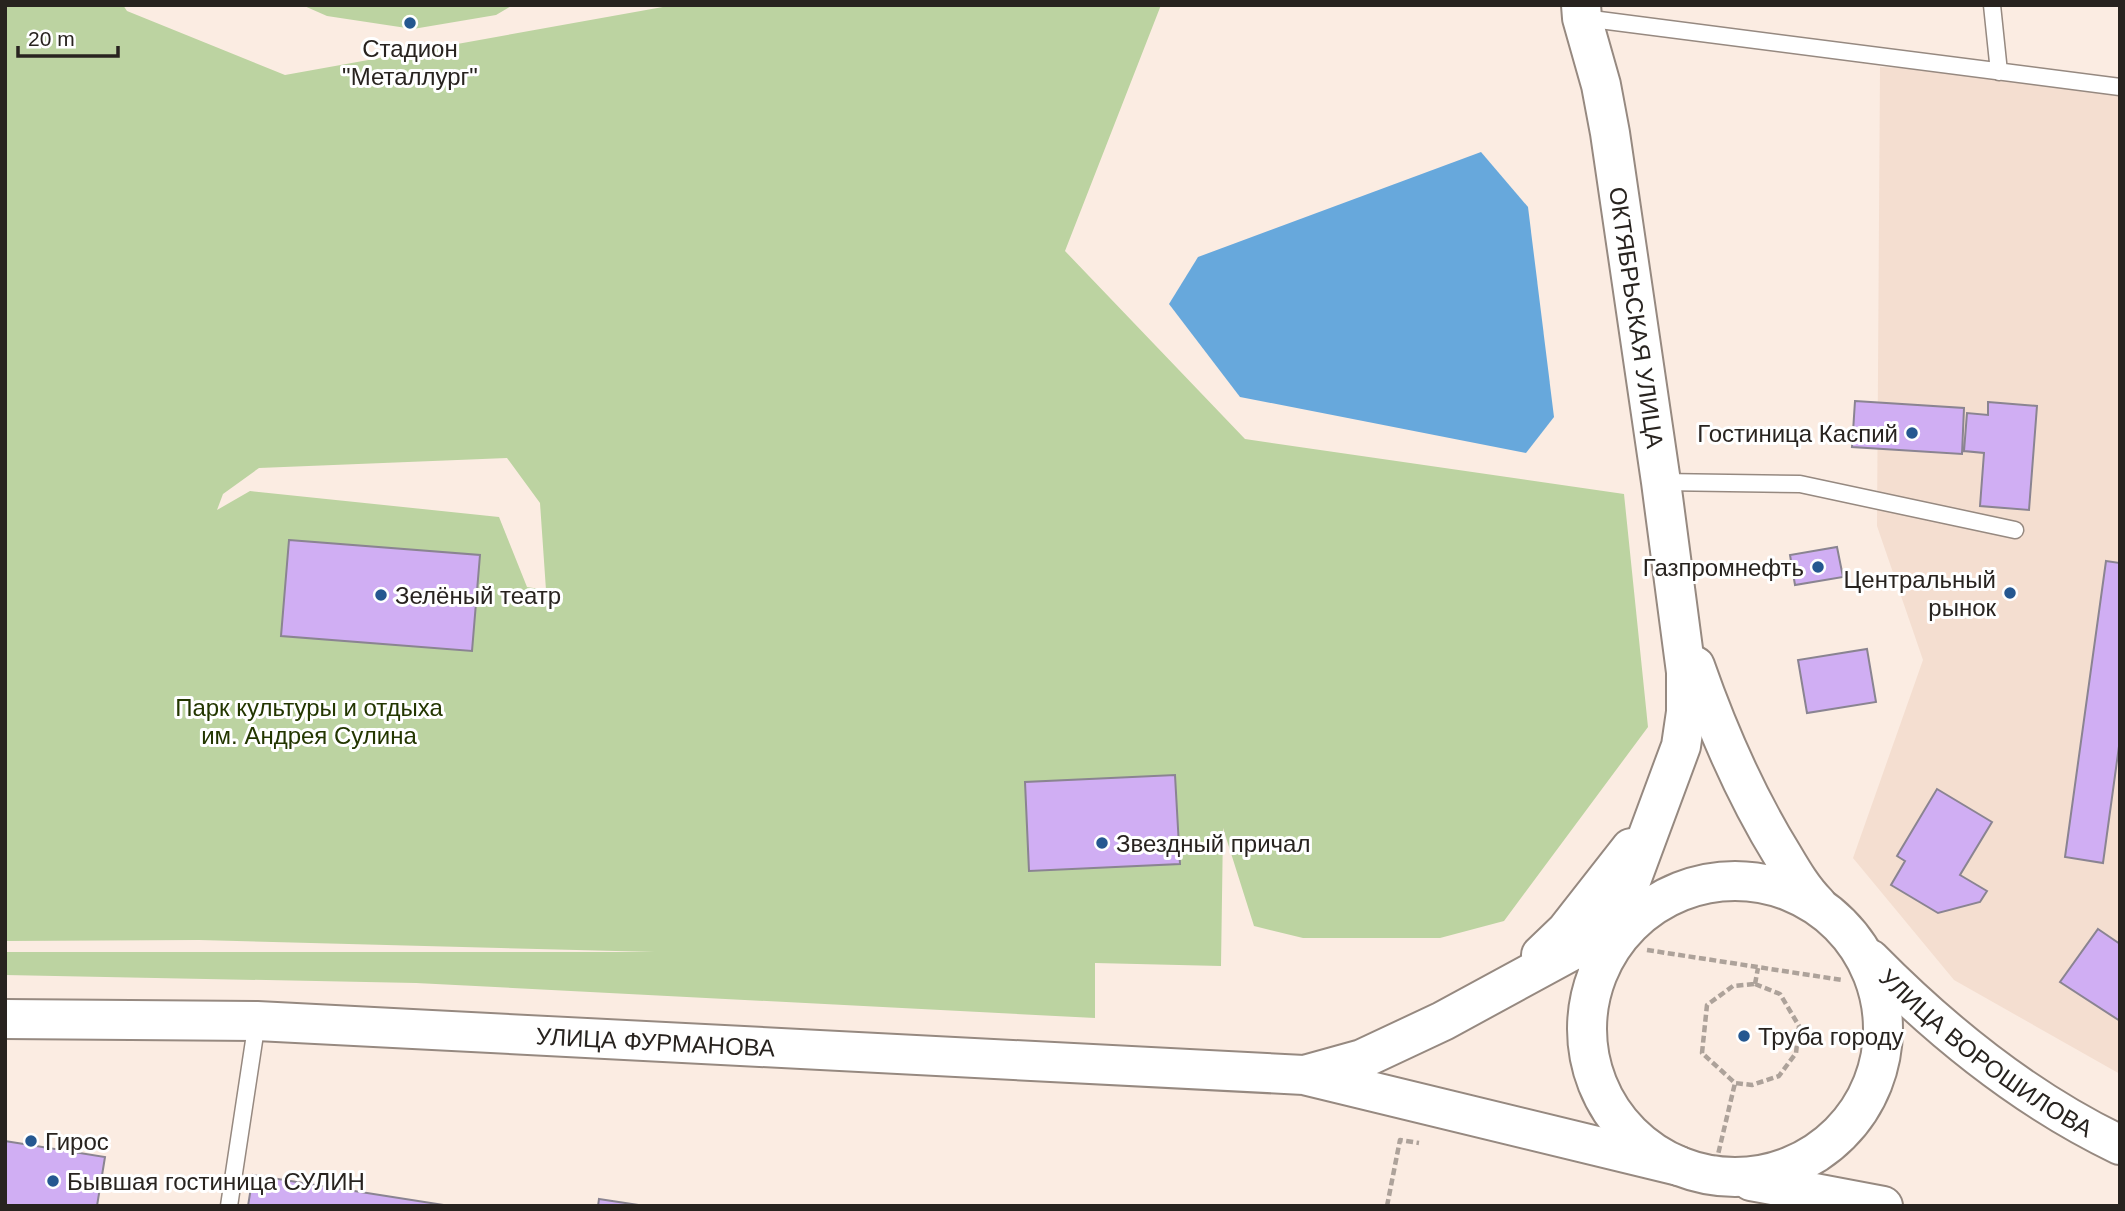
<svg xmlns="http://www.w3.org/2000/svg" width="2125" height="1211" viewBox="0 0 2125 1211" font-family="Arial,sans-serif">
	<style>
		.built { fill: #f4ded0 }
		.green { fill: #bcd3a1; fill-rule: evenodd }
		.water { fill: #67a8dc }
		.building { fill: #d0aef3; stroke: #8a8491; stroke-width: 2 }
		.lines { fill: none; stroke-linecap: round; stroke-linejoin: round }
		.lane-casing { stroke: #968980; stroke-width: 19 }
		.secondary-casing { stroke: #968980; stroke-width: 42 }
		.path { stroke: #ada29a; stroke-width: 4.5; stroke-dasharray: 7 3.5; stroke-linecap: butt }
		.lane { stroke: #fff; stroke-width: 16 }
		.secondary { stroke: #fff; stroke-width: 38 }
		.poi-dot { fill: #255790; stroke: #fff; stroke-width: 2.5 }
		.labels { text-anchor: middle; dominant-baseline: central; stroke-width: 6; stroke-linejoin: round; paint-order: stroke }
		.poi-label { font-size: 24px; fill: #28231f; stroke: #fff; text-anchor: start }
		.street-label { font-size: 24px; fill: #28231f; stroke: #fff }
		.park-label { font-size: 24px; fill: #233600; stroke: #fff }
	</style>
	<rect width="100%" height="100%" fill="#fbece2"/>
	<path class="built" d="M 1880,67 L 1999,72 L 2120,88 L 2120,1074 L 1954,980 L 1853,858 L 1923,660 L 1877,526 Z"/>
	<path class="green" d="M 5,5 L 123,5 L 127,11 L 285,75 L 674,5 L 1161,5 L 1065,251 L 1245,439 L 1624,494 L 1648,727 L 1504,921 L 1440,938 L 1303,938 L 1254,926 L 1223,828 L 1221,966 L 1095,963 L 1095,1018 L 416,983 L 5,975 L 5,952 L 655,952 L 199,940 L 5,941 ZM 507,458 L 540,503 L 546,590 L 527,587 L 499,517 L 250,491 L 217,510 L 223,494 L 259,468 Z
		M 302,5 L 513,5 L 496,15 L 413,29 L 327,16 Z"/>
	<path class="water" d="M 1481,152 L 1528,207 L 1554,417 L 1526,453 L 1240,397 L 1169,304 L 1198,257 Z"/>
	<path class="building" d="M 1855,401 L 1964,408 L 1962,454 L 1852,447 Z
		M 1988,402 L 2037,406 L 2029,510 L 1980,506 L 1984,453 L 1964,451 L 1967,413 L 1988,415 Z
		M 289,540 L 480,555 L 472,651 L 281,636 Z
		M 1837,547 L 1843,577 L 1795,585 L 1790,555 Z
		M 2106,561 L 2120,563 L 2120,739 L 2103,863 L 2065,857 Z
		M 1867,649 L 1876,702 L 1807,713 L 1798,660 Z
		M 1175,775 L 1180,864 L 1029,871 L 1025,782 Z
		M 1937,789 L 1992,822 L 1960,875 L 1987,891 L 1980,902 L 1938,913 L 1891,885 L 1905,861 L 1897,856 Z
		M 2098,929 L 2120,944 L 2120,1021 L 2060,982 Z
		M 5,1141 L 105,1157 L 97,1206 L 5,1206 Z
		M 253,1175 L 450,1206 L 248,1206 Z
		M 599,1199 L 645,1206 L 598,1206 Z"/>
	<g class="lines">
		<defs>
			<path id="lane" d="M 1992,5 L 1999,72
				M 1584,18 L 2120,87
				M 1661,482 L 1800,484 L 2015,530
				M 229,1206 L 257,1021"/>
			<g id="secondary">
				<path id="s1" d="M 1581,5 L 1582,18 L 1601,85 L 1610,133 L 1661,482 L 1686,672 L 1686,712 L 1681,746 L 1598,970"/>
				<path d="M 1695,666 C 1718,732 1746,796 1783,856 C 1793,873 1803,890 1817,904"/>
				<circle cx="1735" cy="1029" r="148"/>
				<path d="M 1541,955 L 1566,931 L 1631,848"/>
				<path id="s2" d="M 1870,959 C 1943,1033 2026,1100 2120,1145"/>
				<path id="s3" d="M 5,1019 L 257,1021 L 1304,1075 L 1679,1166"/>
				<path d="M 1308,1074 L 1362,1059 L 1443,1021 L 1625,922"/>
				<path d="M 1751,1181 L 1883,1206"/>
			</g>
		</defs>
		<use href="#lane" class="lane-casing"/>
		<use href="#secondary" class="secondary-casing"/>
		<path class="path" d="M 1647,950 L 1842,980
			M 1755,984 L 1780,994 L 1799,1026 L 1796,1053 L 1779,1076 L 1752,1085 L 1735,1083 L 1702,1053 L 1707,1005 L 1733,986 Z
			M 1755,984 L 1758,968
			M 1716,1163 L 1735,1083
			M 1387,1206 L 1400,1140 L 1419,1143"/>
		<use href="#lane" class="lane"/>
		<use href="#secondary" class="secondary"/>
	</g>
	<g class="poi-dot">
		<circle cx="410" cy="23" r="7"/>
		<circle cx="1912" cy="433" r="7"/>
		<circle cx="1818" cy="567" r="7"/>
		<circle cx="2010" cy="593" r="7"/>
		<circle cx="381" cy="595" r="7"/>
		<circle cx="1102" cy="843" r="7"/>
		<circle cx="1744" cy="1036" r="7"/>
		<circle cx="31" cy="1141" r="7"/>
		<circle cx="53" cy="1181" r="7"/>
	</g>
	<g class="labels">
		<g class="poi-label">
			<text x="410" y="48" text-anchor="middle">Стадион<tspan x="410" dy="28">"Металлург"</tspan></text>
			<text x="1898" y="433" text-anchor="end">Гостиница Каспий</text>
			<text x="1804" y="567" text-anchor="end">Газпромнефть</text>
			<text x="1996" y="579" text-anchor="end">Центральный<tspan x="1996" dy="28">рынок</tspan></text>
			<text x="395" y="595">Зелёный театр</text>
			<text x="1116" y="843">Звездный причал</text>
			<text x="1758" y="1036">Труба городу</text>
			<text x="45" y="1141">Гирос</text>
			<text x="67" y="1181">Бывшая гостиница СУЛИН</text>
		</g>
		<g class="street-label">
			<text stroke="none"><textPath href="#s1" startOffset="318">ОКТЯБРЬСКАЯ УЛИЦА</textPath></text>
			<text stroke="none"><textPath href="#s3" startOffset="651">УЛИЦА ФУРМАНОВА</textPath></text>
			<text stroke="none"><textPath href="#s2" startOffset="150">УЛИЦА ВОРОШИЛОВА</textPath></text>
		</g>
		<g class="park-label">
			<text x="309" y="707">Парк культуры и отдыха<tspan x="309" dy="28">им. Андрея Сулина</tspan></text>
		</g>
	</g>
	<rect width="2125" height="1211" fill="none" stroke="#28231f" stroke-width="14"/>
	<path d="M18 46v10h100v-10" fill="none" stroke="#28231f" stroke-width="3.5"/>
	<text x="28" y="46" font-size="21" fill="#28231f" stroke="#ffffff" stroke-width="5" paint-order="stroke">20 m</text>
</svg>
